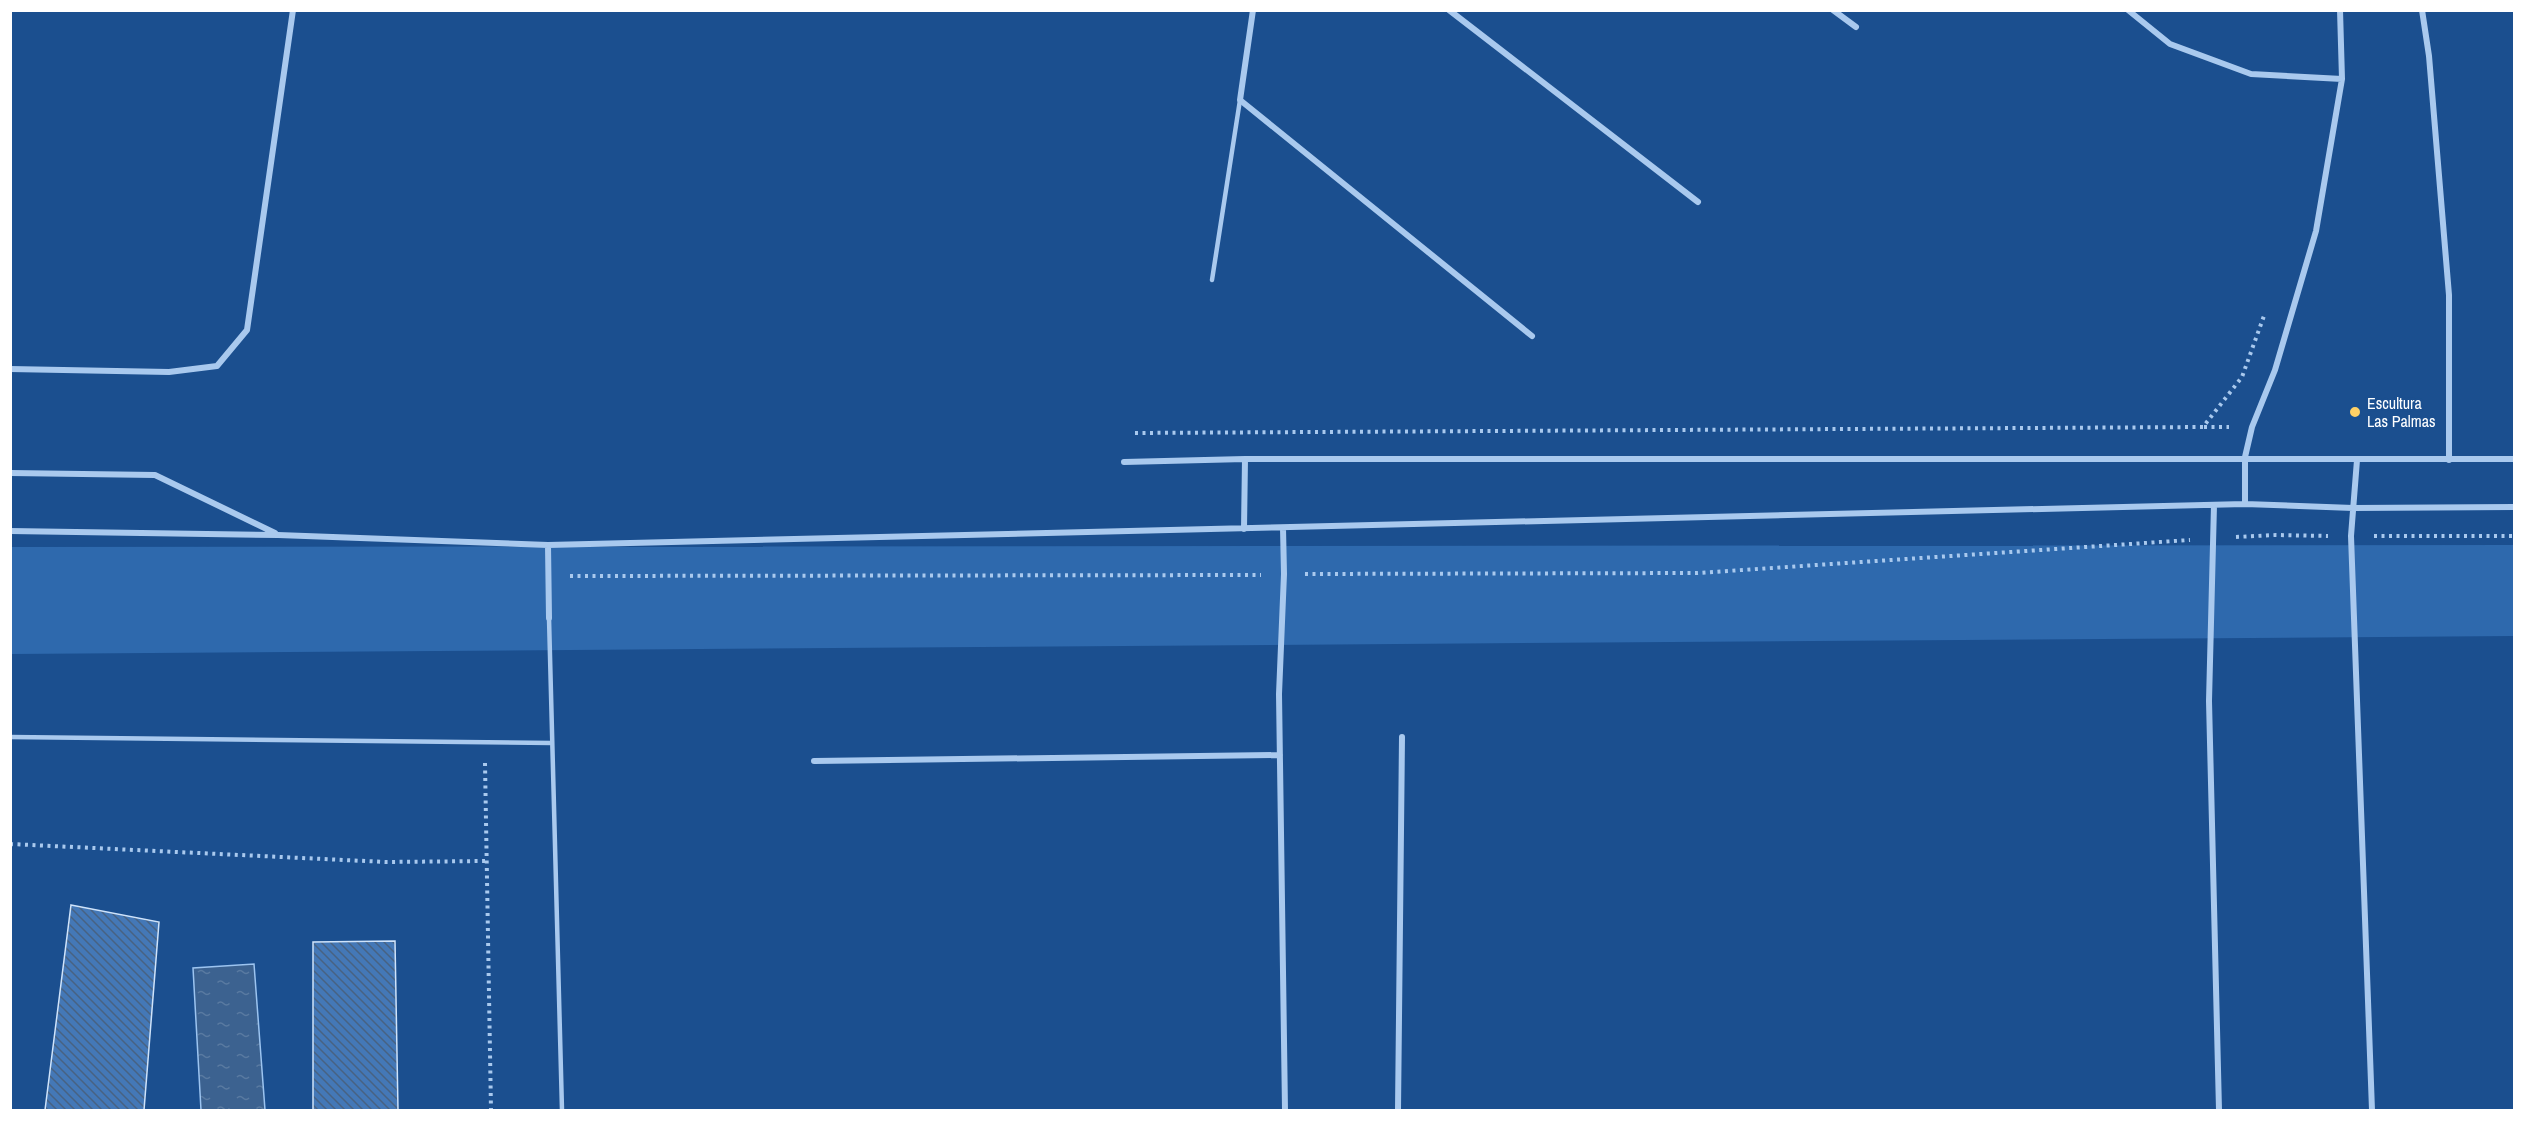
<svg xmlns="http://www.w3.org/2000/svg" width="2525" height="1121" viewBox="0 0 2525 1121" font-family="'Archivo Narrow',sans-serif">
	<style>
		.green { fill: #2e69ad }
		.water { fill: url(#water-ripples); stroke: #9cc4f0; stroke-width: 1.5 }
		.building { fill: url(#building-back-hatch); stroke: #cfe3fa; stroke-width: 1.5 }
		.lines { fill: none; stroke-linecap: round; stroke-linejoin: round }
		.path { stroke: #a9c9ee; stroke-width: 4; stroke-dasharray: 3 4.5; stroke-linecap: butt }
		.lane { stroke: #a9c9ee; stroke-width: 4.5 }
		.street { stroke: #a9c9ee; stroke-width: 6 }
		.poi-dot { fill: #ffd166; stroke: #1b4f8f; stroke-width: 2 }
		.labels { text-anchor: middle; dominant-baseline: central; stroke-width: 4.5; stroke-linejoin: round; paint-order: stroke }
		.poi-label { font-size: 16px; fill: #fff; stroke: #1b4f8f; text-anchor: start }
	</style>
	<defs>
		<pattern id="water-ripples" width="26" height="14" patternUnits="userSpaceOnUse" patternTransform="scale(1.5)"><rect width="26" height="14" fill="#3c6290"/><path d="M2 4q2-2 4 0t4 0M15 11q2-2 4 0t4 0" fill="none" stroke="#597aa1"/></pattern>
		<pattern id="building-back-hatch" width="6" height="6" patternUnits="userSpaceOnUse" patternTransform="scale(1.5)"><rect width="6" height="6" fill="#4478b7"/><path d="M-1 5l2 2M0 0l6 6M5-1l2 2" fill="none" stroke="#486282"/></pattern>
	</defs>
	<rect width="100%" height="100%" fill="#1b4f8f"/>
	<path class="green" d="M 2514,545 L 2514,636 L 11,654 L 10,547 Z"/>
	<path class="water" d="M 254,964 L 265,1110 L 201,1110 L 193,968 Z"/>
	<path class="building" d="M 71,905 L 159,922 L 144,1110 L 45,1110 Z
		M 395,941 L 398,1110 L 313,1110 L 313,942 Z"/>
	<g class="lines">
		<path class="path" d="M 2204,427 L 2229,427
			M 1135,433 L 2203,427 L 2242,377 L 2265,313
			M 2374,536 L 2514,536
			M 2236,537 L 2276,535 L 2328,536
			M 1305,574 L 1697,573 L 2190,540
			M 570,576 L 1261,575
			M 485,763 L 491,1110
			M 10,844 L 386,862 L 485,861"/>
		<path class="lane" d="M 1212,280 L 1240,100
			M 549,618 L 562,1110
			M 10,737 L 552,743"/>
		<path class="street" d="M 1253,10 L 1240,100 L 1532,336
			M 1449,10 L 1698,202
			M 1833,10 L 1856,27
			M 2128,10 L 2170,44 L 2251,74 L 2342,79
			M 2422,10 L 2429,56 L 2449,295 L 2449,460
			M 10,369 L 169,372 L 217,366 L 247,330 L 293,10
			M 2357,460 L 2351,536 L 2372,1110
			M 1124,462 L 1245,459 L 2514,459
			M 10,473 L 155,475 L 275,533
			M 2245,504 L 2245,457 L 2252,427 L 2275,370 L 2316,231 L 2342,79 L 2340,10
			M 2214,505 L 2209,701 L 2219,1110
			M 1283,528 L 1284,574 L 1279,694 L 1285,1110
			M 1244,529 L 1245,459
			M 10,531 L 278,535 L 548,545 L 2245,504 L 2353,508 L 2514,507
			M 548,545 L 549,618
			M 814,761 L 1280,755
			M 1398,1110 L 1402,737"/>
	</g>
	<circle class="poi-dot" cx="2355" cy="412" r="6"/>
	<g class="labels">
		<g class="poi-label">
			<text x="2367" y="403">Escultura<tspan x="2367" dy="18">Las Palmas</tspan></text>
		</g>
	</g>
	<rect width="2525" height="1121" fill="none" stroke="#ffffff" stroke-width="24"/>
</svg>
